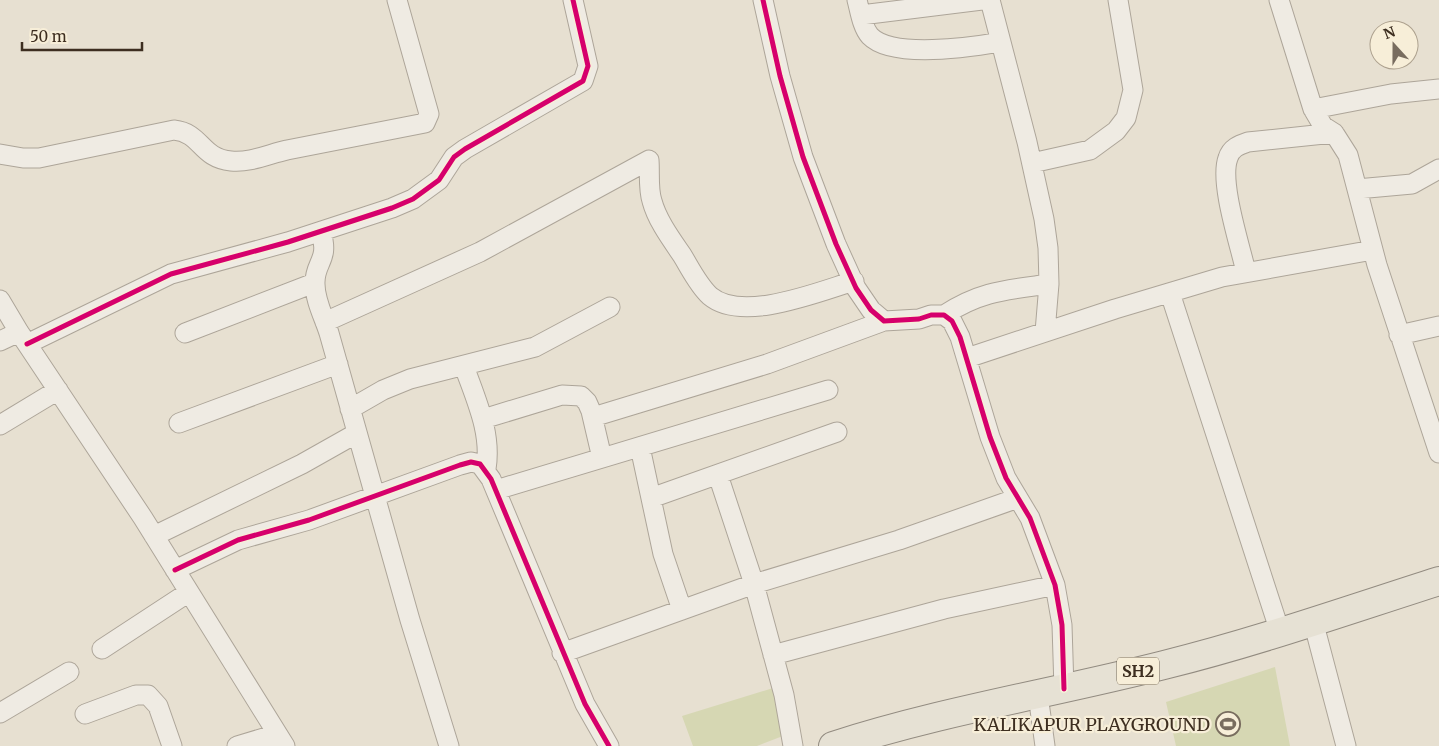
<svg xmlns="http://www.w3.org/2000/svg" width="1439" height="746" viewBox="0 0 1439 746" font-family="Merriweather,serif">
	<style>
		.grass { fill: #d6d7b3 }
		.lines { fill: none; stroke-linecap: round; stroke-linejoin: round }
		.street-casing { stroke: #ada599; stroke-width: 21 }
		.primary-casing { stroke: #928b80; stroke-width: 30 }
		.street { stroke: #efebe3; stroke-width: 19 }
		.primary { stroke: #e6e1d4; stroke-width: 28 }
		.cycleway-casing { stroke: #f7eed8; stroke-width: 8 }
		.cycleway { stroke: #d6006c; stroke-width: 5 }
		.labels { text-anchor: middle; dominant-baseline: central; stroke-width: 4.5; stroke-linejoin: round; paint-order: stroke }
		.shield { fill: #f7eed8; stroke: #756857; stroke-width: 1 }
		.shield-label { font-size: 16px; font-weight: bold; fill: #3d2e20 }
		.poi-label { font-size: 18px; fill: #3d2e20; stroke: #f7eed8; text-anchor: end }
	</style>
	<rect width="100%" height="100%" fill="#e7e0d1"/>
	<path class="grass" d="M 1275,667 L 1290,746 L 1176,746 L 1166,702 Z
		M 773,688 L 788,734 L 757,746 L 693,746 L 682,716 Z"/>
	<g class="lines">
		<defs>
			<path id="street" d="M 763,0 L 780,76 L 803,157 L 836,244 L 856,288 L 871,310 L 884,321 L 919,319 L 931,315 L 944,315 L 952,321 L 960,337 L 990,437 L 1006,478 L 1030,518 L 1055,585 L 1062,625 L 1064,689
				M 857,0 C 860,11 862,27 870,36 C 892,59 972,47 1001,42
				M 990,0 L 1027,142 L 1044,219 L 1048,248 L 1049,284 L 1045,332
				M 1279,0 L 1313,109 L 1323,126 L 1334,133 L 1348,155 L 1377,265 L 1439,453
				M 861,15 L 982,0
				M 1313,109 L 1391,94 L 1439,89
				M 0,154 L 23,158 L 39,158 L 174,130 C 202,133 200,158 231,161 C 250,163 269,154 287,150 C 333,141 379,132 425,123 L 429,114 L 397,0
				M 1032,163 L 1090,150 L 1116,131 L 1126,118 L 1133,90 L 1118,0
				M 1357,189 L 1412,184 L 1439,169
				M 321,232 C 330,261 314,262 315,284 C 315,301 324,317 329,333 L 410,620 L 449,746
				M 1246,272 C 1240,245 1219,182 1228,158 C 1231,148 1239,145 1248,142 L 1334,133
				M 1170,293 L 1280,632
				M 0,300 L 19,332 L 143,518 L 285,746
				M 944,315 C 981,291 1006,290 1049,284
				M 325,322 L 480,252 L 649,160 C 650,173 648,189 652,201 C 657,220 671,239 682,255 C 690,268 698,285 710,296 C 742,323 818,292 854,281
				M 185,333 L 314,283
				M 1399,335 L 1439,326
				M 0,341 L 19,332
				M 27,344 L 171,274 L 288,242 L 392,208 L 413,199 L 439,180 L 454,157 L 465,149 L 583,81 L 588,66 L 573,0
				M 967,358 L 1115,309 L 1222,277 L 1373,250
				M 464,366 C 476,400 492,433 486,469
				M 350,409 L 383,390 L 410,379 L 535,347 L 610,307
				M 593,417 L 767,364 L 884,321
				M 483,419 L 562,395 L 581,396 L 587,402 L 591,411 L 602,458
				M 179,423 L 338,364
				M 0,425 L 58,390
				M 640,447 L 663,554 L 682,610
				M 718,475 L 754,584 L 899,540 L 1018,498
				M 496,490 L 828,390
				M 651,498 L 837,432
				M 154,536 L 302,464 L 357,433
				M 175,570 L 238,540 L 309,520 L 460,465 L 471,462 L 480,464 L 491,479 L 585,704 L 609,746
				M 1313,621 L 1346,746
				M 102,649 L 189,592
				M 562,653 L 754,584 L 784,695 L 793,746
				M 773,655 L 944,609 L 1055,585
				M 1038,695 L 1045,746
				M 0,713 L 69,672
				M 85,714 L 136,695 L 148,695 L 158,706 L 172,746
				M 237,746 L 277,734"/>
			<path id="primary" d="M 833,746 C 941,711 1054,693 1164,665 C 1257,642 1348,610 1439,581"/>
		</defs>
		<use href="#street" class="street-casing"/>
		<use href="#primary" class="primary-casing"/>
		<use href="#street" class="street"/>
		<use href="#primary" class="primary"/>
		<defs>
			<path id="cycleway" d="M 763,0 L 780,76 L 803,157 L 836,244 L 856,288 L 871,310 L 884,321 L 919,319 L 931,315 L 944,315 L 952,321 L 960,337 L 990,437 L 1006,478 L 1030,518 L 1055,585 L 1062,625 L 1064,689
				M 27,344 L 171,274 L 288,242 L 392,208 L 413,199 L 439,180 L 454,157 L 465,149 L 583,81 L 588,66 L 573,0
				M 175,570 L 238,540 L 309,520 L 460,465 L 471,462 L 480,464 L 491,479 L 585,704 L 609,746"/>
		</defs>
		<use href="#cycleway" class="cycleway-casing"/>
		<use href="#cycleway" class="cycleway"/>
	</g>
	<defs>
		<symbol id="stadium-ring" viewBox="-11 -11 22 22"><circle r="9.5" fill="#f7eed8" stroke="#786c5e" stroke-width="1.5"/><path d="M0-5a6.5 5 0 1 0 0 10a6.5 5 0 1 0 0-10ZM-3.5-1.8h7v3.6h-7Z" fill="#786c5e"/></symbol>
	</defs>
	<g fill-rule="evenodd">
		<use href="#stadium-ring" x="1214" y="710" width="28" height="28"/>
	</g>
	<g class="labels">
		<rect class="shield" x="1117" y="657.5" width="42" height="27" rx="4"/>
		<g class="shield-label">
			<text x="1138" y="671">SH2</text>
		</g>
		<g class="poi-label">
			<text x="1210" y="724">KALIKAPUR PLAYGROUND</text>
		</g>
	</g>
	<g transform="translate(1394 45) rotate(339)"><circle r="24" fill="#f7eed8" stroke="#ada18e"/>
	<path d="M0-4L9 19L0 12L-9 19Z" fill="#786c5e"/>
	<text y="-8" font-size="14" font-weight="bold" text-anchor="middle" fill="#3d2e20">N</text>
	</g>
	<path d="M22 42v8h120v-8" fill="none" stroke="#3d2e20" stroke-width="2.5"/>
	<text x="30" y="42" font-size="15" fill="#3d2e20" stroke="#f7eed8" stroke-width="4" paint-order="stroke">50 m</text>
</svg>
